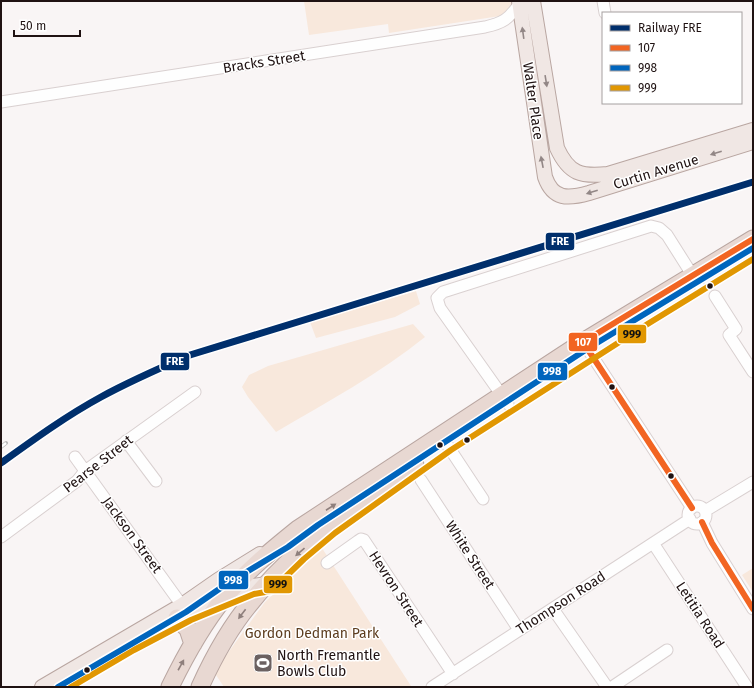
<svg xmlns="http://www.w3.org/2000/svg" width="754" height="688" viewBox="0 0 754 688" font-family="'Fira Sans',sans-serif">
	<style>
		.green { fill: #f8e8dc }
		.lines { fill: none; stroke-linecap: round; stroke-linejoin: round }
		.minor-casing { stroke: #d9d0d0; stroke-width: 13 }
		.major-casing { stroke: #b9a6a1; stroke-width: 16 }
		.highway-casing { stroke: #b9a6a1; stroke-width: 19 }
		.minor { stroke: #fefefe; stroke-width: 11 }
		.major { stroke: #f0e7e4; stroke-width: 14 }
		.highway { stroke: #e8d8d2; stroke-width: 17 }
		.rail-casing { stroke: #b9b8b8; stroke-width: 4 }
		.rail { stroke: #fff; stroke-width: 2.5; stroke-dasharray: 8; stroke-linecap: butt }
		.bus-1-casing { stroke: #fff; stroke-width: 9 }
		.bus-2-casing { stroke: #fff; stroke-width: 9 }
		.bus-3-casing { stroke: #fff; stroke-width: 9 }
		.bus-1 { stroke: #f26522; stroke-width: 6 }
		.bus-2 { stroke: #0065bd; stroke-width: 6 }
		.bus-3 { stroke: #e19702; stroke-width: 6 }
		.rail-1-casing { stroke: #fff; stroke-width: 10 }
		.rail-1 { stroke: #002f6c; stroke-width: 7 }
		.oneway { fill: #928786 }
		.oneway2 { fill: #8e7f7c }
		.bus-dot { fill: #1f1212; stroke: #fff; stroke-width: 1.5 }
		.labels { text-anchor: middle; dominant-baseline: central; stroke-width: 3; stroke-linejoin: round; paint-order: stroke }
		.street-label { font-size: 14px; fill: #1f1212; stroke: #fff }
		.park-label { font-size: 14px; fill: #5d3d1f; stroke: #fff }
		.poi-label { font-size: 14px; fill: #1f1212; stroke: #fff; text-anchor: start }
		.line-badge { stroke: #fff; stroke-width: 1.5 }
		.badge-label { font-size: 11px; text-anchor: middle; font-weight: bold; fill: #fff }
		.pale-badge-label { font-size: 11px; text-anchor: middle; font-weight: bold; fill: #111 }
	</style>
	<rect width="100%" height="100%" fill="#f9f5f5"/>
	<path class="green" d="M 304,1 L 512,1 L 511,8 L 508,13 L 500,16 L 389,33 L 388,24 L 309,35 Z
		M 416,291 L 420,304 L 395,317 L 316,338 L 310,322 Z
		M 413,324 L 425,337 C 379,374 327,402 276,432 L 248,397 L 242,387 L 249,375 L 268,366 Z
		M 322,548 L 411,686 L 224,687 L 214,672 L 265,602 Z
		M 753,568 L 753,592 L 742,575 Z"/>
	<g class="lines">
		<defs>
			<path id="minor" d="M 603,1 L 605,13
				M 1,102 L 485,27 C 503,23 509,19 519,4
				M 715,296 L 736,329 L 729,335 L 753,372
				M 583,342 L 692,508
				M 508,404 L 440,308 L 437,298 L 443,292 L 651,226 L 659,228 L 667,235 L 698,284
				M 126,441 L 156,481
				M 446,443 L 483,499
				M 75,457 L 186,611
				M 421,480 L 519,630
				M688 515a9 9 0 1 1 18 0a9 9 0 1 1-18 0Z
				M 705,511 L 753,482
				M 702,522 L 712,543 L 753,609
				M 1,537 L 77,481 L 85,471 L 195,392
				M 653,543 L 747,687
				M 327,563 L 358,541 L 361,539 L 364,540 L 453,674
				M 553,609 L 607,687
				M 432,687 L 690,519
				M 612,687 L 667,650"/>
			<path id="major" d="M 519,1 L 545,177 C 553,200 568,199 589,193 L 753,142
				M 533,1 L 557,148 C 569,174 581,177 608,174 L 753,130
				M 169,623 L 202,607 L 252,586 L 267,584
				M 42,687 L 182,605 L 218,580 L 260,554"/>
			<path id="highway" d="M 177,618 L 188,629 L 193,644
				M 170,687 C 185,656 203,624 224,598 C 246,571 272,550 298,529 L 583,342 L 753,239
				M 200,687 C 214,656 230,627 252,601 C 296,546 358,505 415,465"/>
		</defs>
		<use href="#minor" class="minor-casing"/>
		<use href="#major" class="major-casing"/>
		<use href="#highway" class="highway-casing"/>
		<use href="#minor" class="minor"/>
		<use href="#major" class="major"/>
		<use href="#highway" class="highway"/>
		<defs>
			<path id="rail" d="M 1,447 L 6,443"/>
		</defs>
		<use href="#rail" class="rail-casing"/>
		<use href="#rail" class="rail"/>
		<defs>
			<path id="bus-1" d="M 692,508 L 583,342 L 753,239
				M 702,522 L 712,543 L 753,609"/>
			<path id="bus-2" d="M 58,687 L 186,612 L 225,585 L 288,547 L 318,525 L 587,349 L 753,248"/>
			<path id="bus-3" d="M 71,687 L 134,650 L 191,620 L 254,594 L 271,591 L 304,559 L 335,533 L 451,450 L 646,325 L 753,259"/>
		</defs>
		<use href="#bus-1" class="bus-1-casing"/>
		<use href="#bus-2" class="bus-2-casing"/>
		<use href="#bus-3" class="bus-3-casing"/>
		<use href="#bus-1" class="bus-1"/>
		<use href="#bus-2" class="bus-2"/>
		<use href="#bus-3" class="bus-3"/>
		<defs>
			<path id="rail-1" d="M 1,463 C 33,440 66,416 101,397 C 130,381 160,368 190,355 L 753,182"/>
		</defs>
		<use href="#rail-1" class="rail-1-casing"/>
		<use href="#rail-1" class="rail-1"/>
	</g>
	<defs><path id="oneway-solid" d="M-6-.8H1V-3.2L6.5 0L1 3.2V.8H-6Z"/></defs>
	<g class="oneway">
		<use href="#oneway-solid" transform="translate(523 33) rotate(-98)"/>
		<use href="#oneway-solid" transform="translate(546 81) rotate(81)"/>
		<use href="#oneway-solid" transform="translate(716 153) rotate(163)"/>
		<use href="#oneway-solid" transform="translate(542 162) rotate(-101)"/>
		<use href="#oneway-solid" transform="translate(592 192) rotate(163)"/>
	</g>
	<g class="oneway2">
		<use href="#oneway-solid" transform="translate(331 507) rotate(-33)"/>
		<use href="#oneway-solid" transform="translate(300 552) rotate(139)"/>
		<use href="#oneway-solid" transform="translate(242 614) rotate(127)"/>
		<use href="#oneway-solid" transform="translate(181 665) rotate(-61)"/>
	</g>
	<defs>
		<symbol id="stadium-square" viewBox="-11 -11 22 22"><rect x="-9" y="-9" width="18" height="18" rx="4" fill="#6b6161" stroke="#fff"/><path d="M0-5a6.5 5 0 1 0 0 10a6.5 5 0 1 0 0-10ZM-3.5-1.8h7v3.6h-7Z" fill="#fff"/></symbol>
	</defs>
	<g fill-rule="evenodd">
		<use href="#stadium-square" x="252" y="652" width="22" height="22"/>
	</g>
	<g class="bus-dot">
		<circle cx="710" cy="286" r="3.5"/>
		<circle cx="612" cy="387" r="3.5"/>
		<circle cx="467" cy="440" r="3.5"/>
		<circle cx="440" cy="445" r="3.5"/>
		<circle cx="671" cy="476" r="3.5"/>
		<circle cx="87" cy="670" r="3.5"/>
	</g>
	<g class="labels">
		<g class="street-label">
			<text transform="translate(264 62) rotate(-9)">Bracks Street</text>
			<text transform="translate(533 101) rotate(82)">Walter Place</text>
			<text transform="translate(656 172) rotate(-17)">Curtin Avenue</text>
			<text transform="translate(98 464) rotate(-38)">Pearse Street</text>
			<text transform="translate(132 535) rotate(54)">Jackson Street</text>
			<text transform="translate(470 555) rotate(57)">White Street</text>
			<text transform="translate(396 589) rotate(57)">Hevron Street</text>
			<text transform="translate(561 603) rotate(-33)">Thompson Road</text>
			<text transform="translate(700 615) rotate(57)">Letitia Road</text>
		</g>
		<g class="park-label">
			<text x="312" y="633">Gordon Dedman Park</text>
		</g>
		<g class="poi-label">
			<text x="277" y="655">North Fremantle<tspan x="277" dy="16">Bowls Club</tspan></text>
		</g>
	</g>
	<g class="line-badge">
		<rect x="545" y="232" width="30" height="19" rx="4" fill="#002f6c"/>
		<rect x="617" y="324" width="30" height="20" rx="4" fill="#e19702"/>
		<rect x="568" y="332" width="30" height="20" rx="4" fill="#f26522"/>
		<rect x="160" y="352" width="30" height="19" rx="4" fill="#002f6c"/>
		<rect x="537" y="362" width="31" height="19" rx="4" fill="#0065bd"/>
		<rect x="218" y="570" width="31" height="20" rx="4" fill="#0065bd"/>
		<rect x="263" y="575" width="30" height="19" rx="4" fill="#e19702"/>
	</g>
	<g class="badge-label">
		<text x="560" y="245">FRE</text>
		<text x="583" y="346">107</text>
		<text x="175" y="365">FRE</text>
		<text x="552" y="375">998</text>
		<text x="233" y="584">998</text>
	</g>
	<g class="pale-badge-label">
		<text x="632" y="338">999</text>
		<text x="278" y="588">999</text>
	</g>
	<rect width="754" height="688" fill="none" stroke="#1f1212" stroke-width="4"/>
	<rect x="602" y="12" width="140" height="92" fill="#ffffff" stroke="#a5a0a0"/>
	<rect x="610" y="25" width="20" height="6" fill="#002f6c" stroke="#a5a0a0"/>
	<text x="638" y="32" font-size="12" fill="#1f1212">Railway FRE</text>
	<rect x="610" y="45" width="20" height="6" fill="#f26522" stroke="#a5a0a0"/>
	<text x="638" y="52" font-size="12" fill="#1f1212">107</text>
	<rect x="610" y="65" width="20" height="6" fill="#0065bd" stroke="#a5a0a0"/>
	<text x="638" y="72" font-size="12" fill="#1f1212">998</text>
	<rect x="610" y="85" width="20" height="6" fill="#e19702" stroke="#a5a0a0"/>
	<text x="638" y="92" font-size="12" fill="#1f1212">999</text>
	<path d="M14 30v6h66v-6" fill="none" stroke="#1f1212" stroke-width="2"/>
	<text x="20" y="30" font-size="12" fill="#1f1212" stroke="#ffffff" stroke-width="3" paint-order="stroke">50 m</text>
</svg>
